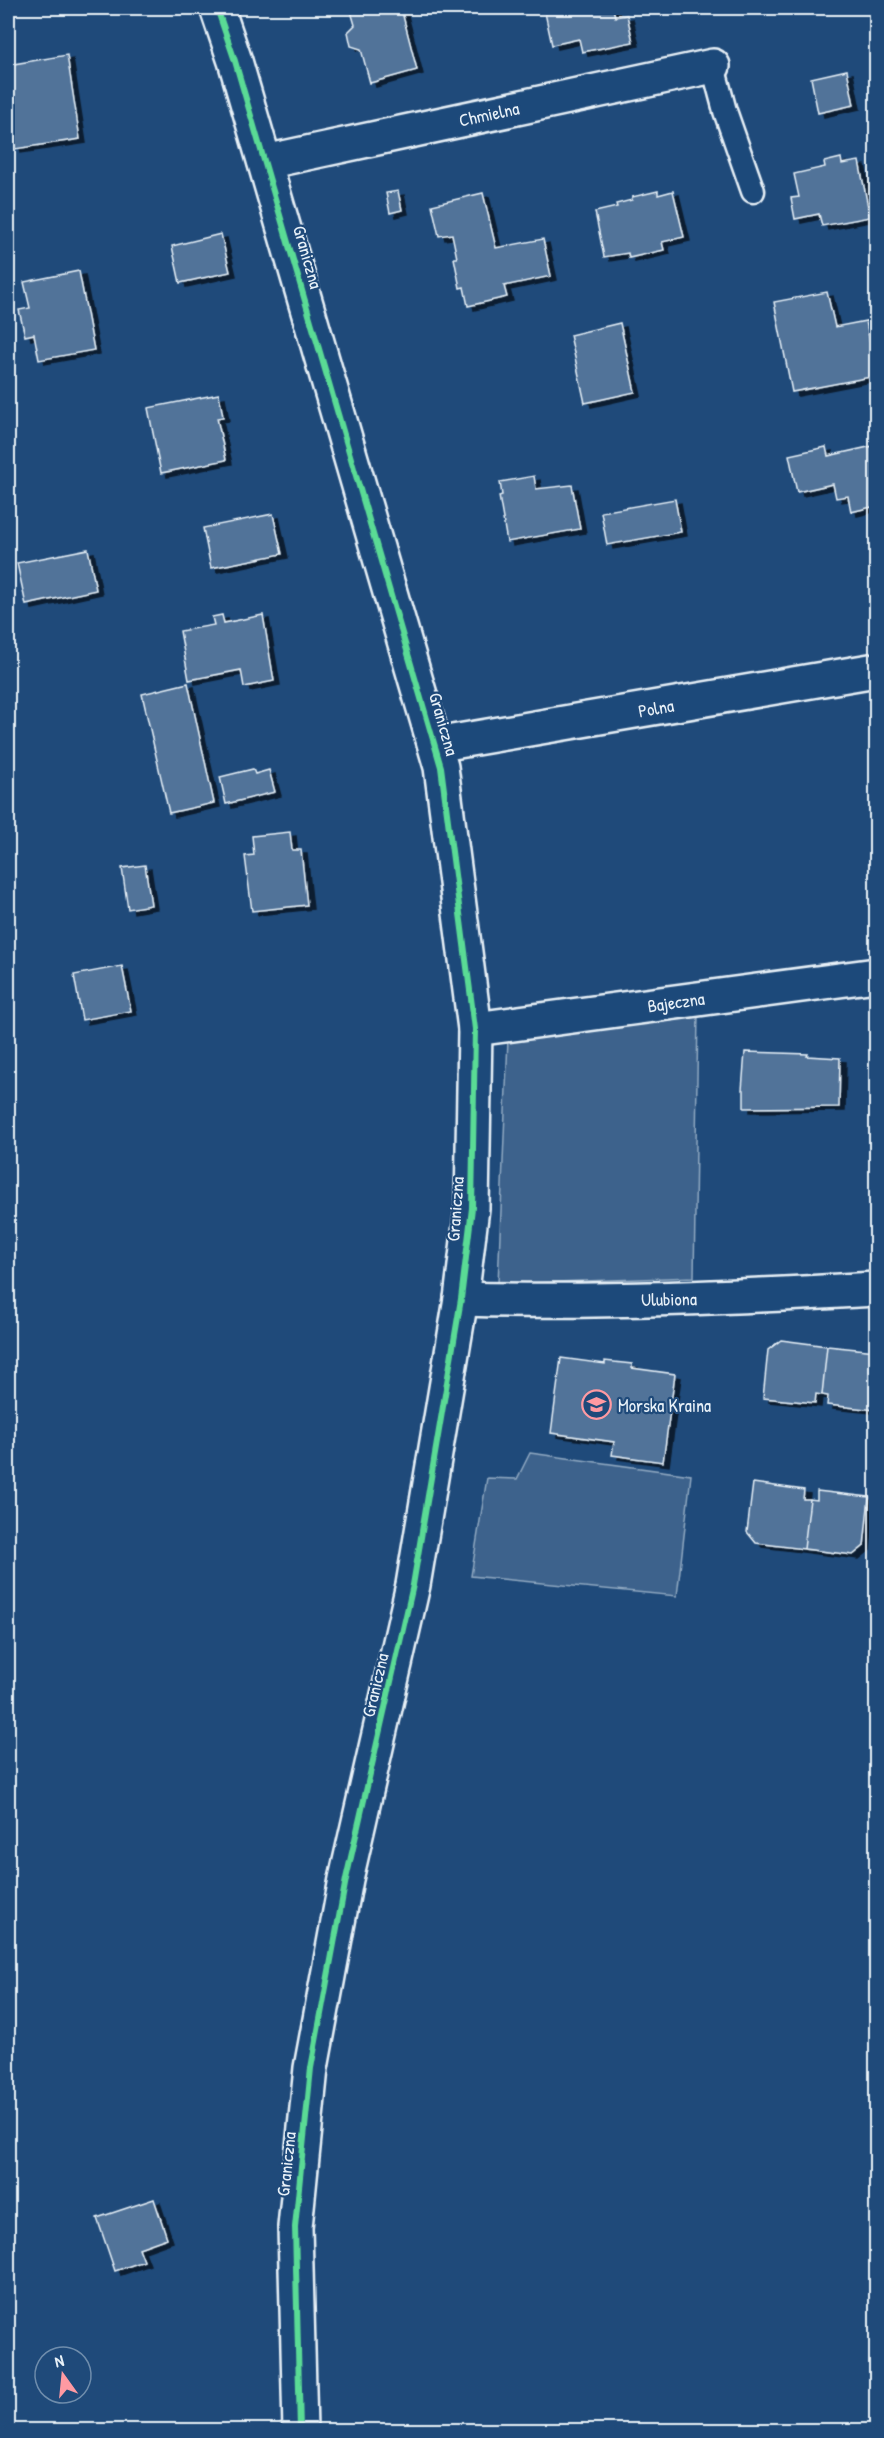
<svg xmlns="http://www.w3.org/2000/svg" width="884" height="2438" viewBox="0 0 884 2438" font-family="'Patrick Hand',sans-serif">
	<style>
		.green { fill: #3c628c; stroke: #92aac2; stroke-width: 1.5 }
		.building { fill: #517399; stroke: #e8f1f8; stroke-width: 1.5; filter: url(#shadow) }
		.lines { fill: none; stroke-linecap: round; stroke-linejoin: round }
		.lane-casing { stroke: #e8f1f8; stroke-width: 27 }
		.street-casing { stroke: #e8f1f8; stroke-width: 38 }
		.secondary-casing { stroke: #e8f1f8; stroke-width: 38 }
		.lane { stroke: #1f4a7a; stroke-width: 22 }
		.street { stroke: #1f4a7a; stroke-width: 33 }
		.secondary { stroke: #1f4a7a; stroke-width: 33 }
		.cycleway-casing { stroke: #1f4a7a; stroke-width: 10 }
		.cycleway { stroke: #5adb95; stroke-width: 6 }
		.labels { text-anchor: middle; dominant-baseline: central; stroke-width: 4.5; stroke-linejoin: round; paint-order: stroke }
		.street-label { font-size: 18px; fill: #e8f1f8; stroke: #1f4a7a }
		.poi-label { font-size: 18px; fill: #e8f1f8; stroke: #1f4a7a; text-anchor: start }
	</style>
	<defs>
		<filter id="shadow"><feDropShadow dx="6" dy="4" stdDeviation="0" flood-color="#0009"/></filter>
	</defs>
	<rect width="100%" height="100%" fill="#1f4a7a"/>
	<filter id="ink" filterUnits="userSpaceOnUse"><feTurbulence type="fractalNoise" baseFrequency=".0167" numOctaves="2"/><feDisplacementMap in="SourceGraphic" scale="12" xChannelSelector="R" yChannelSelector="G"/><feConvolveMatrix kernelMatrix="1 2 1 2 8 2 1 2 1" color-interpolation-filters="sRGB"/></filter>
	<g filter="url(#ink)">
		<path class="green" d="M 698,1012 L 694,1277 L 498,1284 L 508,1039 Z
			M 530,1453 L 691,1475 L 677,1596 L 471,1576 L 487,1478 L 517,1479 Z"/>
		<path class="building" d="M 350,8 L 401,8 L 417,70 L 370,83 L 361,49 L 351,46 L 348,32 L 355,25 Z
			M 544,8 L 613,8 L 615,17 L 627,15 L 633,42 L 582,52 L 579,39 L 552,45 Z
			M 67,55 L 80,139 L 15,149 L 8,102 L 8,65 Z
			M 847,70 L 854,105 L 818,113 L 811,78 Z
			M 841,158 L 842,164 L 859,161 L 870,217 L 822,226 L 819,214 L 795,219 L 791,198 L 799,197 L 794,174 L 825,167 L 824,162 Z
			M 398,191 L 402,210 L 390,213 L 386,193 Z
			M 658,191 L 658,195 L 673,191 L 684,237 L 662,242 L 664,250 L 629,258 L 628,253 L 604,257 L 595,212 L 617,207 L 616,204 L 632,200 L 632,197 Z
			M 483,193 L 496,248 L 543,239 L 551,276 L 504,286 L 507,297 L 468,306 L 464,287 L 460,288 L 454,258 L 457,258 L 452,234 L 439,236 L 432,205 Z
			M 221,234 L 230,272 L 180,283 L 172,246 Z
			M 79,271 L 94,350 L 39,360 L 34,334 L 25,336 L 19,310 L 30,308 L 24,282 Z
			M 827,292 L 835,327 L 866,321 L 876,376 L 792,392 L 774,302 Z
			M 620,323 L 635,392 L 585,403 L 570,335 Z
			M 219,394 L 223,417 L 217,418 L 226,460 L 161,473 L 148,408 Z
			M 873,446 L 876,461 L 876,506 L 851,512 L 848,496 L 836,498 L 833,484 L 797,492 L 789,455 L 826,447 L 828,456 Z
			M 534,476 L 536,489 L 572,485 L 580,529 L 507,542 L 499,496 L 502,495 L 500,482 Z
			M 675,499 L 681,532 L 607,545 L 601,512 Z
			M 273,514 L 282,554 L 211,568 L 203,528 Z
			M 88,549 L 96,590 L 26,605 L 17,563 Z
			M 222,615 L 224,623 L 263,615 L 274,681 L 244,687 L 241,670 L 189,680 L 180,631 L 214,625 L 212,617 Z
			M 188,683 L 214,803 L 169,813 L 142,694 Z
			M 253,769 L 255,774 L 269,770 L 275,792 L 226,804 L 220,777 Z
			M 290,832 L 292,850 L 301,850 L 307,905 L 252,911 L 245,856 L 254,855 L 252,836 Z
			M 145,865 L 151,905 L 128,909 L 122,868 Z
			M 122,966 L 131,1011 L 82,1020 L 74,975 Z
			M 745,1052 L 808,1054 L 807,1056 L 840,1058 L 839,1107 L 744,1108 L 744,1090 L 742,1090 Z
			M 781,1340 L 827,1346 L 822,1395 L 816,1394 L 815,1403 L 763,1398 L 768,1350 Z
			M 827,1346 L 876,1351 L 876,1410 L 827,1405 L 828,1396 L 822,1395 Z
			M 561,1358 L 605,1364 L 605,1361 L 632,1364 L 632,1368 L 675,1374 L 663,1462 L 612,1455 L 614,1442 L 551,1433 Z
			M 753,1483 L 804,1490 L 803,1499 L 810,1499 L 804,1549 L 756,1543 L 747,1532 Z
			M 817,1491 L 869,1497 L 864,1546 L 853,1555 L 804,1549 L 810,1499 L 817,1500 Z
			M 154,2199 L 167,2238 L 139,2248 L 144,2261 L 115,2271 L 97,2218 Z"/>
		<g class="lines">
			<defs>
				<path id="lane" d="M 713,66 L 725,111 L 753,191"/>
				<path id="street" d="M 265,162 L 713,66
					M 435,745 L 876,670
					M 475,1029 L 876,975
					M 461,1299 C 599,1303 738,1297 876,1289"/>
				<path id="secondary" d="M 217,8 L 235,61 L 441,767 L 475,1029 L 472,1208 L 461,1299 L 413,1585 L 346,1879 L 311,2068 L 295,2227 L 300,2430"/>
			</defs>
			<use href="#lane" class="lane-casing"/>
			<use href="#street" class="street-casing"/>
			<use href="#secondary" class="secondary-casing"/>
			<use href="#lane" class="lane"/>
			<use href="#street" class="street"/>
			<use href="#secondary" class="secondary"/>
			<defs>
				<path id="cycleway" d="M 217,8 L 235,61 L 441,767 L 475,1029 L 472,1208 L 461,1299 L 413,1585 L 346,1879 L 311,2068 L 295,2227 L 300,2430"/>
			</defs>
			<use href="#cycleway" class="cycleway-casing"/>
			<use href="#cycleway" class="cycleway"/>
		</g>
	</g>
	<defs>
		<symbol id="school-ring" viewBox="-11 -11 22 22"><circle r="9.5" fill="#1f4a7a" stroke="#ff9aa2" stroke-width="1.5"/><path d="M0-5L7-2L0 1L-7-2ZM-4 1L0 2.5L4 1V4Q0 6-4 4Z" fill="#ff9aa2"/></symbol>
	</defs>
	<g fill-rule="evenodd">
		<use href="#school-ring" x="580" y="1388" width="33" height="33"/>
	</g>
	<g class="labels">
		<g class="street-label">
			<text transform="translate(489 114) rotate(-12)">Chmielna</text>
			<text transform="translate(308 257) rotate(74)">Graniczna</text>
			<text transform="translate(656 708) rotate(-10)">Polna</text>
			<text transform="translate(444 724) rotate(74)">Graniczna</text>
			<text transform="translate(676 1002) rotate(-8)">Bajeczna</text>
			<text transform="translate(455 1209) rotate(-86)">Graniczna</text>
			<text transform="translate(669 1299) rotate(-1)">Ulubiona</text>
			<text transform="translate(375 1685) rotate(-77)">Graniczna</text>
			<text transform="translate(286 2164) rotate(-84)">Graniczna</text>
		</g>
		<g class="poi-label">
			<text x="618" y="1405">Morska Kraina</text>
		</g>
	</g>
	<rect width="884" height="2438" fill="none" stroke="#1f4a7a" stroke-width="30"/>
	<rect x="15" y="15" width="854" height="2408" fill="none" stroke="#e8f1f8" stroke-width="2" filter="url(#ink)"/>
	<g transform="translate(63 2375) rotate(345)"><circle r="28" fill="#1f4a7a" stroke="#6f8dac" stroke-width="1.5"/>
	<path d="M0-4.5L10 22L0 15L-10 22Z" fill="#ff9aa2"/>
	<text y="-9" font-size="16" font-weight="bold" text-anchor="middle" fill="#e8f1f8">N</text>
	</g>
</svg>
